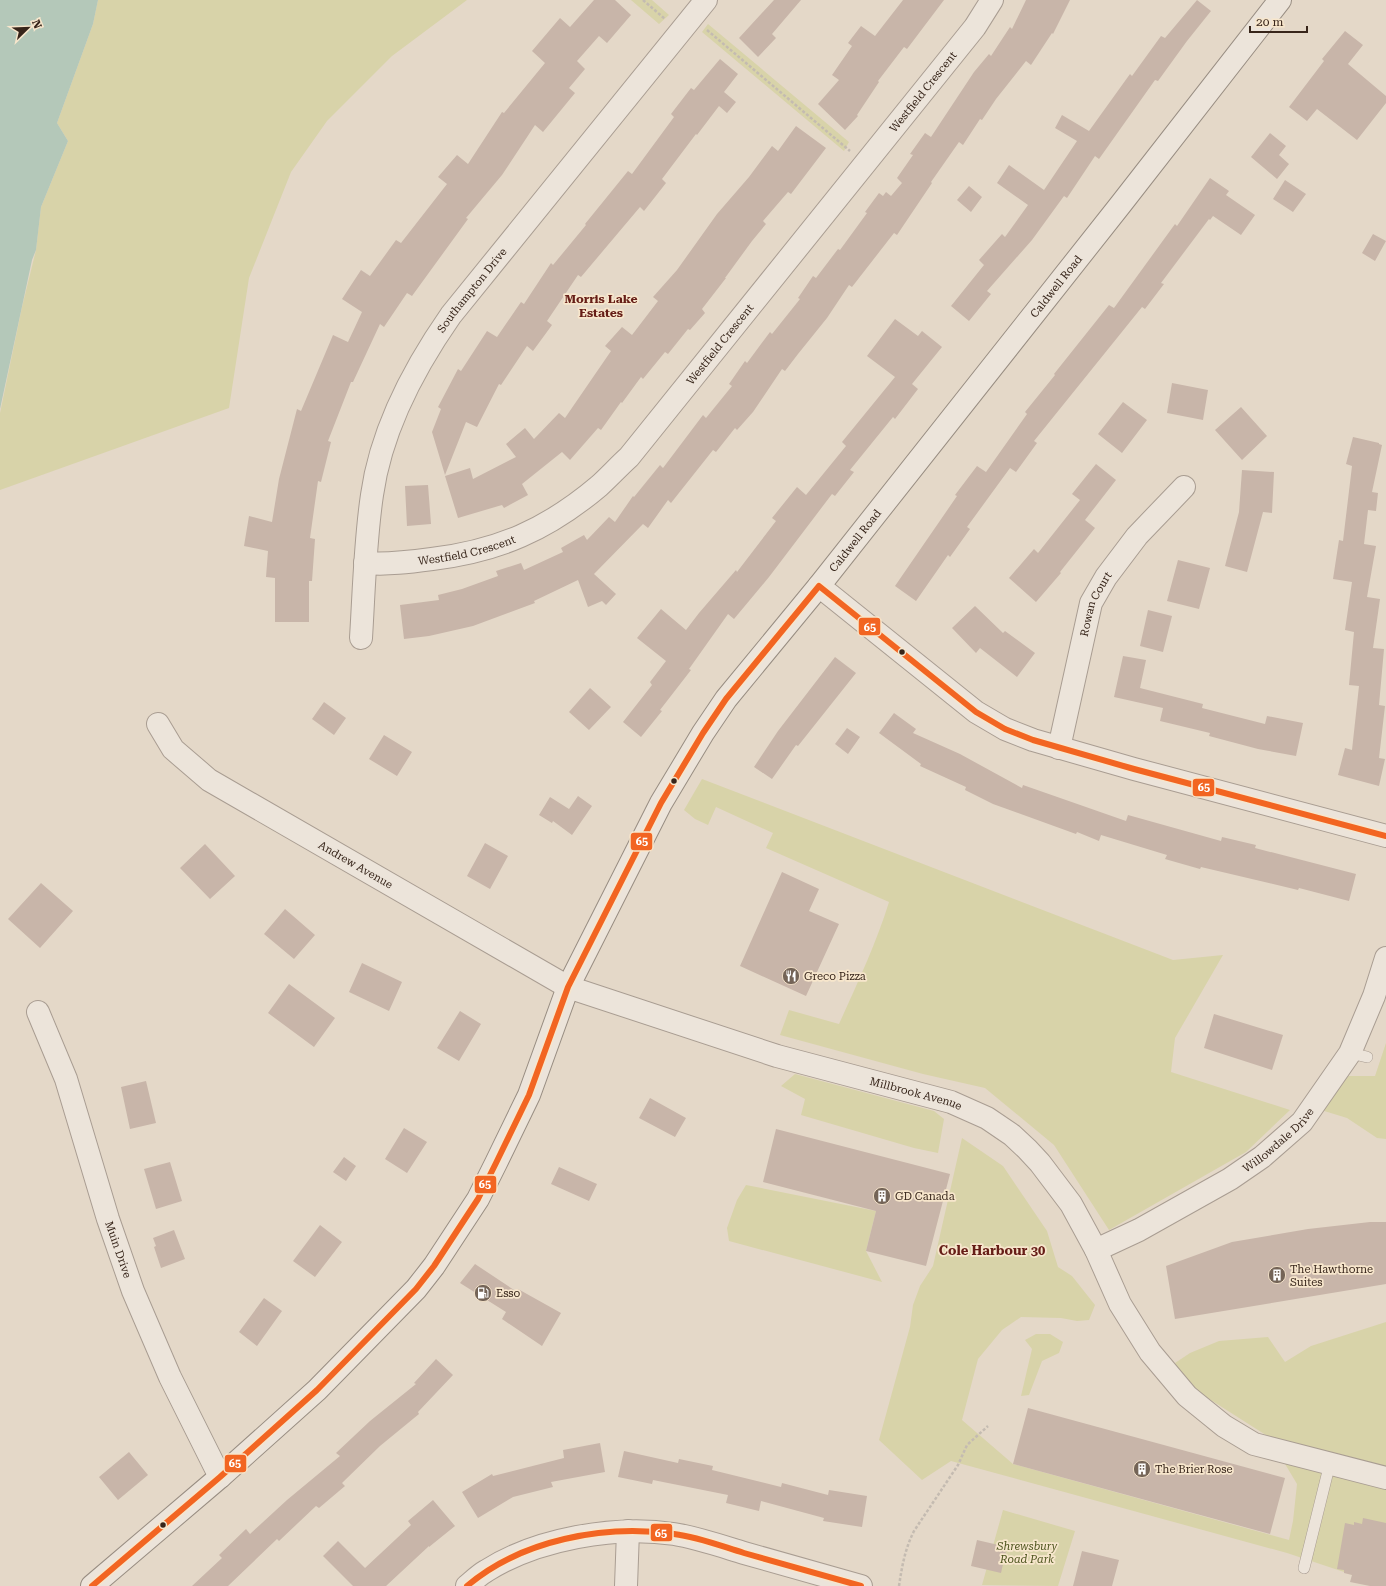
<svg xmlns="http://www.w3.org/2000/svg" width="1386" height="1586" viewBox="0 0 1386 1586" font-family="'Roboto Serif',serif">
	<style>
		.green { fill: #d8d3a9 }
		.water { fill: #b4c8b9 }
		.building { fill: #c8b5a9 }
		.lines { fill: none; stroke-linecap: round; stroke-linejoin: round }
		.lane-casing { stroke: #a99d92; stroke-width: 12 }
		.street-casing { stroke: #a99d92; stroke-width: 24 }
		.secondary-casing { stroke: #988d82; stroke-width: 24 }
		.path { stroke: #c4bbb1; stroke-width: 2.5; stroke-dasharray: 3 2; stroke-linecap: butt }
		.lane { stroke: #ece4da; stroke-width: 11 }
		.street { stroke: #ece4da; stroke-width: 22 }
		.secondary { stroke: #ece4da; stroke-width: 22 }
		.bus-1-casing { stroke: #f7e6cc; stroke-width: 9 }
		.bus-1 { stroke: #f26522; stroke-width: 6 }
		.bus-dot { fill: #37251a; stroke: #f7e6cc; stroke-width: 1.5 }
		.labels { text-anchor: middle; dominant-baseline: central; stroke-width: 3.5; stroke-linejoin: round; paint-order: stroke }
		.street-label { font-size: 11px; fill: #37251a; stroke: #f7e6cc }
		.poi-label { font-size: 11px; fill: #37251a; stroke: #f7e6cc; text-anchor: start }
		.park-label { font-size: 11px; font-style: italic; fill: #4e551f; stroke: #f7e6cc }
		.neighbourhood-label { font-size: 12px; font-weight: bold; fill: #661e17; stroke: #f7e6cc }
		.quarter-label { font-size: 13px; font-weight: bold; fill: #661e17; stroke: #f7e6cc }
		.line-badge { stroke: #f7e6cc; stroke-width: 1.5 }
		.badge-label { font-size: 11px; text-anchor: middle; font-weight: bold; fill: #fff }
	</style>
	<rect width="100%" height="100%" fill="#e4d8c8"/>
	<path class="green" d="M 98,0 L 467,0 L 392,56 L 327,121 L 291,172 L 249,278 L 229,408 L 0,490 L 0,413 L 22,307 L 36,250 L 41,207 L 68,141 L 57,123 L 93,24 Z
		M 631,0 L 652,0 L 669,15 L 659,24 Z
		M 708,24 L 849,142 L 844,151 L 702,32 Z
		M 702,779 L 1173,960 L 1223,955 L 1175,1038 L 1171,1072 L 1290,1110 L 1246,1152 L 1109,1230 L 1054,1145 L 985,1088 L 923,1074 L 780,1035 L 789,1010 L 839,1024 C 857,984 876,944 889,902 L 766,848 L 773,833 L 716,807 L 708,825 L 695,819 L 684,810 Z
		M 1386,1043 L 1386,1139 L 1377,1138 L 1347,1118 L 1321,1110 L 1334,1076 L 1375,1076 Z
		M 795,1074 L 934,1111 L 944,1119 L 938,1153 L 914,1148 L 801,1115 L 805,1099 L 781,1086 Z
		M 962,1138 L 1003,1166 L 1047,1231 L 1058,1267 L 1072,1276 L 1095,1305 L 1089,1320 L 1077,1321 L 1061,1318 L 1021,1317 L 1002,1330 L 978,1359 L 962,1420 L 1013,1464 L 1289,1540 L 1293,1521 L 1297,1484 L 1269,1437 L 1184,1383 L 1175,1363 L 1190,1353 L 1219,1341 L 1268,1337 L 1285,1362 L 1311,1346 L 1386,1322 L 1386,1586 L 1287,1553 L 951,1461 L 922,1480 L 879,1440 L 910,1327 L 913,1305 L 920,1286 L 933,1266 Z
		M 746,1185 L 876,1211 L 866,1251 L 882,1282 L 729,1241 L 727,1228 L 737,1200 Z
		M 1036,1334 L 1050,1334 L 1063,1342 L 1059,1353 L 1042,1361 L 1029,1395 L 1021,1396 L 1032,1349 L 1025,1340 Z
		M 1003,1510 L 1075,1531 L 1058,1586 L 982,1585 Z"/>
	<path class="water" d="M 0,0 L 98,0 L 93,24 L 57,123 L 68,141 L 41,207 L 36,250 L 32,260 L 0,409 Z"/>
	<path class="building" d="M 594,0 L 615,0 L 631,15 L 607,43 L 599,36 L 577,61 L 585,69 L 569,88 L 575,93 L 543,132 L 535,125 L 502,175 L 466,218 L 468,219 L 412,296 L 407,293 L 384,327 L 380,324 L 353,382 L 351,382 L 328,441 L 331,442 L 321,482 L 318,481 L 310,538 L 315,539 L 312,581 L 309,581 L 309,622 L 275,622 L 275,578 L 266,577 L 268,551 L 244,546 L 249,516 L 272,522 L 279,479 L 297,409 L 301,411 L 333,335 L 348,342 L 362,312 L 342,299 L 361,270 L 370,276 L 396,240 L 401,243 L 447,184 L 438,177 L 457,155 L 468,164 L 502,112 L 504,113 L 545,63 L 532,51 L 560,18 L 570,27 Z
		M 774,0 L 801,0 L 772,34 L 776,38 L 758,57 L 739,38 Z
		M 903,0 L 944,0 L 907,49 L 904,47 L 878,81 L 879,82 L 857,115 L 858,116 L 845,130 L 818,104 L 839,80 L 832,75 L 852,46 L 848,43 L 861,26 L 875,36 Z
		M 1026,0 L 1070,0 L 1053,34 L 1052,33 L 1031,65 L 1026,61 L 996,99 L 982,120 L 980,119 L 963,145 L 959,142 L 931,182 L 932,183 L 897,235 L 894,233 L 852,287 L 849,285 L 827,318 L 798,354 L 785,371 L 782,369 L 753,412 L 737,430 L 735,428 L 716,452 L 713,450 L 671,503 L 668,500 L 648,528 L 643,524 L 594,574 L 616,594 L 606,605 L 602,601 L 588,607 L 578,580 L 534,601 L 535,603 L 473,626 L 429,636 L 404,639 L 400,605 L 439,600 L 438,595 L 462,589 L 498,576 L 496,571 L 521,563 L 524,570 L 563,552 L 561,548 L 584,535 L 587,540 L 609,517 L 615,522 L 633,496 L 634,497 L 660,465 L 663,468 L 703,415 L 706,418 L 732,386 L 729,384 L 745,361 L 747,363 L 770,332 L 772,334 L 800,299 L 798,298 L 813,276 L 816,278 L 838,249 L 840,250 L 867,213 L 865,212 L 879,193 L 883,196 L 886,192 L 891,196 L 902,183 L 897,178 L 913,155 L 910,154 L 925,133 L 931,137 L 974,72 L 989,54 L 991,56 L 1010,27 L 1012,29 Z
		M 1197,0 L 1211,11 L 1187,41 L 1158,81 L 1155,80 L 1099,159 L 1095,156 L 1067,198 L 1064,196 L 1032,240 L 987,291 L 991,294 L 969,321 L 951,306 L 984,265 L 979,260 L 1002,234 L 1005,237 L 1028,205 L 997,183 L 1009,165 L 1044,190 L 1077,141 L 1055,128 L 1062,115 L 1089,131 L 1130,74 L 1132,76 L 1161,36 L 1165,38 Z
		M 1345,31 L 1363,45 L 1348,64 L 1386,96 L 1386,103 L 1357,140 L 1317,109 L 1307,121 L 1289,107 L 1324,61 L 1322,59 Z
		M 720,59 L 738,74 L 724,92 L 736,102 L 727,113 L 719,106 L 697,135 L 696,134 L 662,179 L 666,183 L 644,211 L 640,207 L 581,277 L 578,275 L 547,321 L 552,325 L 533,351 L 527,346 L 501,385 L 499,384 L 477,427 L 466,422 L 445,475 L 432,432 L 441,409 L 438,407 L 458,369 L 461,371 L 487,331 L 497,337 L 521,302 L 524,304 L 551,263 L 553,265 L 586,225 L 585,224 L 628,171 L 632,174 L 674,117 L 671,114 L 691,88 L 694,90 Z
		M 796,126 L 826,148 L 791,194 L 788,192 L 763,221 L 766,224 L 752,241 L 725,278 L 726,278 L 702,309 L 705,313 L 690,330 L 688,329 L 668,354 L 665,352 L 643,379 L 641,377 L 622,403 L 621,402 L 601,430 L 598,428 L 570,460 L 562,452 L 522,484 L 528,495 L 504,508 L 502,505 L 458,518 L 445,476 L 470,468 L 473,479 L 516,457 L 506,444 L 525,428 L 534,439 L 559,413 L 565,418 L 611,351 L 605,346 L 622,327 L 632,335 L 658,301 L 653,297 L 677,270 L 717,214 L 749,177 L 772,146 L 778,151 Z
		M 1270,133 L 1286,146 L 1279,155 L 1289,164 L 1277,179 L 1251,157 Z
		M 1210,178 L 1229,191 L 1226,195 L 1255,215 L 1241,235 L 1213,216 L 1210,220 L 1209,219 L 1161,283 L 1164,284 L 1145,309 L 1142,307 L 1034,441 L 1037,443 L 1016,472 L 1010,468 L 967,527 L 970,529 L 950,557 L 948,555 L 916,601 L 895,586 L 957,496 L 955,495 L 977,466 L 986,472 L 1027,414 L 1025,412 L 1055,375 L 1054,374 L 1109,305 L 1114,308 L 1175,224 L 1177,226 Z
		M 1285,180 L 1306,194 L 1293,212 L 1273,199 Z
		M 969,186 L 982,197 L 971,212 L 957,200 Z
		M 1373,234 L 1386,241 L 1375,261 L 1362,253 Z
		M 895,319 L 918,336 L 922,331 L 942,347 L 912,384 L 918,389 L 895,419 L 893,417 L 850,470 L 854,472 L 835,496 L 832,494 L 769,577 L 734,619 L 728,614 L 689,669 L 691,670 L 660,710 L 662,711 L 641,737 L 623,722 L 652,685 L 650,682 L 666,661 L 637,638 L 661,609 L 686,630 L 699,613 L 736,570 L 737,572 L 776,521 L 772,518 L 797,487 L 806,495 L 846,446 L 842,442 L 895,377 L 867,356 Z
		M 1172,383 L 1208,390 L 1203,420 L 1167,413 Z
		M 1123,402 L 1147,420 L 1122,453 L 1098,434 Z
		M 1241,407 L 1267,436 L 1242,460 L 1215,430 Z
		M 1353,437 L 1379,443 L 1379,444 L 1382,445 L 1372,492 L 1378,493 L 1376,511 L 1368,510 L 1364,544 L 1376,546 L 1367,597 L 1380,599 L 1373,648 L 1384,649 L 1379,705 L 1385,706 L 1379,758 L 1385,759 L 1379,786 L 1338,775 L 1345,748 L 1352,750 L 1359,686 L 1349,685 L 1354,632 L 1345,630 L 1352,582 L 1333,579 L 1339,540 L 1343,541 L 1352,466 L 1346,464 Z
		M 1096,464 L 1116,480 L 1085,520 L 1095,528 L 1060,572 L 1061,573 L 1036,602 L 1009,578 L 1034,549 L 1038,553 L 1080,500 L 1072,494 Z
		M 1242,470 L 1274,472 L 1272,513 L 1263,512 L 1247,572 L 1225,566 L 1239,512 Z
		M 428,485 L 431,524 L 407,526 L 405,486 Z
		M 1178,560 L 1210,568 L 1199,609 L 1167,601 Z
		M 975,606 L 1003,633 L 1005,631 L 1035,653 L 1017,677 L 980,648 L 976,653 L 952,628 Z
		M 1148,610 L 1172,616 L 1163,652 L 1140,646 Z
		M 1123,656 L 1146,660 L 1140,688 L 1203,704 L 1202,708 L 1265,724 L 1267,716 L 1303,723 L 1296,756 L 1258,749 L 1209,736 L 1210,733 L 1160,721 L 1163,708 L 1114,697 Z
		M 835,657 L 856,673 L 798,746 L 796,745 L 772,779 L 754,767 L 778,731 Z
		M 590,688 L 611,707 L 589,730 L 569,712 Z
		M 324,702 L 346,718 L 334,735 L 312,719 Z
		M 894,713 L 916,729 L 913,733 L 960,754 L 1022,788 L 1023,785 L 1126,821 L 1128,815 L 1221,841 L 1222,837 L 1256,845 L 1255,848 L 1356,874 L 1349,901 L 1299,888 L 1298,890 L 1201,867 L 1200,869 L 1165,859 L 1167,855 L 1101,835 L 1099,841 L 1077,832 L 1076,834 L 993,804 L 965,790 L 966,787 L 920,766 L 921,764 L 879,733 Z
		M 847,728 L 860,737 L 848,754 L 835,744 Z
		M 384,735 L 412,752 L 397,776 L 369,759 Z
		M 578,796 L 592,806 L 572,835 L 553,821 L 552,823 L 539,815 L 550,797 L 569,809 Z
		M 485,843 L 508,856 L 490,889 L 467,876 Z
		M 205,844 L 235,876 L 210,899 L 180,868 Z
		M 782,872 L 819,889 L 809,911 L 839,924 L 806,996 L 740,966 Z
		M 41,883 L 73,911 L 40,948 L 8,919 Z
		M 285,909 L 315,935 L 294,959 L 264,934 Z
		M 362,963 L 402,982 L 389,1011 L 349,992 Z
		M 289,984 L 335,1018 L 314,1047 L 268,1013 Z
		M 460,1011 L 481,1024 L 459,1061 L 437,1048 Z
		M 1214,1014 L 1283,1035 L 1272,1070 L 1204,1048 Z
		M 146,1081 L 156,1123 L 130,1129 L 121,1087 Z
		M 650,1098 L 686,1118 L 675,1137 L 639,1118 Z
		M 404,1128 L 427,1142 L 407,1173 L 385,1159 Z
		M 776,1129 L 950,1174 L 926,1266 L 866,1251 L 876,1211 L 763,1182 Z
		M 344,1157 L 356,1166 L 346,1181 L 333,1172 Z
		M 170,1162 L 182,1201 L 156,1209 L 144,1169 Z
		M 559,1167 L 597,1184 L 589,1201 L 551,1184 Z
		M 1370,1222 L 1386,1222 L 1386,1284 L 1175,1319 L 1166,1266 L 1232,1242 L 1308,1229 Z
		M 320,1225 L 342,1242 L 315,1277 L 293,1261 Z
		M 174,1230 L 185,1259 L 161,1268 L 154,1247 L 156,1246 L 153,1238 Z
		M 475,1264 L 517,1292 L 518,1289 L 561,1313 L 542,1346 L 502,1319 L 506,1312 L 460,1283 Z
		M 264,1298 L 282,1311 L 257,1346 L 239,1332 Z
		M 436,1359 L 453,1375 L 418,1412 L 419,1414 L 380,1446 L 342,1483 L 345,1486 L 319,1508 L 316,1506 L 279,1541 L 277,1539 L 228,1586 L 192,1586 L 222,1558 L 219,1555 L 246,1529 L 250,1534 L 287,1500 L 340,1456 L 336,1453 L 370,1421 L 416,1384 L 414,1383 Z
		M 1028,1408 L 1285,1478 L 1270,1534 L 1013,1464 Z
		M 600,1443 L 605,1472 L 551,1482 L 553,1487 L 513,1497 L 478,1518 L 462,1492 L 492,1474 L 493,1476 L 564,1458 L 563,1450 Z
		M 624,1451 L 678,1463 L 679,1459 L 713,1466 L 712,1470 L 781,1487 L 782,1483 L 828,1495 L 829,1490 L 867,1496 L 862,1527 L 823,1521 L 824,1518 L 761,1501 L 759,1511 L 726,1503 L 728,1495 L 653,1480 L 652,1484 L 618,1477 Z
		M 129,1452 L 148,1475 L 118,1500 L 99,1477 Z
		M 433,1500 L 455,1526 L 429,1547 L 429,1546 L 386,1586 L 353,1586 L 323,1556 L 338,1541 L 365,1568 L 411,1525 L 408,1521 Z
		M 1363,1518 L 1386,1523 L 1386,1586 L 1370,1586 L 1350,1582 L 1352,1575 L 1344,1573 L 1344,1570 L 1337,1569 L 1345,1523 L 1354,1525 L 1354,1522 L 1362,1524 Z
		M 977,1540 L 1007,1547 L 1001,1573 L 971,1566 Z
		M 1082,1551 L 1119,1560 L 1112,1586 L 1073,1586 Z"/>
	<g class="lines">
		<defs>
			<path id="lane" d="M 1350,1053 L 1367,1057
				M 1304,1568 L 1330,1463"/>
			<g id="street">
				<path id="s1" d="M 365,563 C 387,565 410,562 432,559 C 498,551 547,530 599,486 C 609,477 619,466 629,457 L 975,27 L 992,0"/>
				<path d="M 819,586 L 976,712 L 1005,729 L 1033,740 L 1134,769 L 1386,836"/>
				<path id="s2" d="M 361,638 C 364,590 365,542 372,495 C 381,430 414,368 451,315 L 706,0"/>
				<path id="s3" d="M 158,724 L 173,749 L 209,780 L 568,987 L 777,1056 L 951,1102 L 987,1118 L 1012,1135 L 1027,1149 L 1040,1163 L 1071,1204 L 1096,1250 L 1120,1304 L 1150,1352 L 1187,1396 L 1224,1426 L 1254,1444 L 1386,1478"/>
				<path id="s4" d="M 1059,748 L 1091,603 L 1106,577 L 1137,536 L 1184,487"/>
				<path id="s5" d="M 38,1012 L 66,1079 L 108,1219 L 133,1291 L 170,1377 L 220,1477"/>
				<path id="s6" d="M 1096,1250 L 1139,1230 L 1230,1179 L 1262,1157 L 1302,1122 L 1350,1053 L 1374,996 L 1386,958"/>
				<path d="M 467,1586 C 473,1581 479,1575 486,1571 C 536,1539 615,1525 674,1534 C 698,1538 721,1546 744,1553 C 783,1564 822,1575 861,1586"/>
				<path d="M 626,1586 L 628,1531"/>
			</g>
			<g id="secondary">
				<path id="s7" d="M 92,1586 L 220,1477 L 317,1390 L 416,1289 L 434,1266 L 478,1199 L 496,1163 L 529,1095 L 568,987 L 661,803 L 703,733 L 726,699 L 819,586 L 1121,204 L 1280,0"/>
			</g>
		</defs>
		<use href="#lane" class="lane-casing"/>
		<use href="#street" class="street-casing"/>
		<use href="#secondary" class="secondary-casing"/>
		<path class="path" d="M 643,0 L 665,19
			M 707,30 L 850,151
			M 899,1586 C 902,1566 905,1549 914,1531 L 958,1465 L 967,1445 L 988,1426"/>
		<use href="#lane" class="lane"/>
		<use href="#street" class="street"/>
		<use href="#secondary" class="secondary"/>
		<defs>
			<path id="bus-1" d="M 92,1586 L 220,1477 L 317,1390 L 416,1289 L 434,1266 L 478,1199 L 496,1163 L 529,1095 L 568,987 L 661,803 L 703,733 L 726,699 L 819,586 L 976,712 L 1005,729 L 1033,740 L 1134,769 L 1386,836
				M 467,1586 C 521,1540 604,1524 674,1534 C 698,1537 721,1546 744,1553 C 783,1564 822,1575 861,1586"/>
		</defs>
		<use href="#bus-1" class="bus-1-casing"/>
		<use href="#bus-1" class="bus-1"/>
	</g>
	<defs>
		<symbol id="restaurant-disc" viewBox="-11 -11 22 22"><circle r="9.5" fill="#746457" stroke="#f7e6cc"/><path d="M-5-6h1v4h1v-4h1v4h1v-4h1v5L-1.5 .5V6h-2V.5L-5-1ZM5-6V6H3V1.5H1.5Q1.5-4 5-6Z" fill="#fff"/></symbol>
		<symbol id="building-disc" viewBox="-11 -11 22 22"><circle r="9.5" fill="#746457" stroke="#f7e6cc"/><path d="M-4-6H4V6H1V3H-1V6H-4ZM-2.5-4.3h1.7v1.8h-1.7ZM.8-4.3h1.7v1.8H.8ZM-2.5-1h1.7V.8h-1.7ZM.8-1h1.7V.8H.8Z" fill="#fff"/></symbol>
		<symbol id="fuel-disc" viewBox="-11 -11 22 22"><circle r="9.5" fill="#746457" stroke="#f7e6cc"/><path d="M-5.5-6h7V0h2V4h1.3V-2.5L3-4.5l.8-.8L6-3V5H2.5V1h-1V6h-7ZM-4.2-4.7v3.2H.2V-4.7Z" fill="#fff"/></symbol>
	</defs>
	<g fill-rule="evenodd">
		<use href="#restaurant-disc" x="781" y="966" width="20" height="20"/>
		<use href="#building-disc" x="872" y="1186" width="20" height="20"/>
		<use href="#building-disc" x="1267" y="1265" width="20" height="20"/>
		<use href="#fuel-disc" x="473" y="1283" width="20" height="20"/>
		<use href="#building-disc" x="1132" y="1459" width="20" height="20"/>
	</g>
	<g class="bus-dot">
		<circle cx="902" cy="652" r="3.5"/>
		<circle cx="674" cy="781" r="3.5"/>
		<circle cx="163" cy="1525" r="3.5"/>
	</g>
	<g class="labels">
		<g class="street-label">
			<text stroke="none"><textPath href="#s1" startOffset="763">Westfield Crescent</textPath></text>
			<text stroke="none"><textPath href="#s7" startOffset="1637">Caldwell Road</textPath></text>
			<text stroke="none"><textPath href="#s2" startOffset="374">Southampton Drive</textPath></text>
			<text stroke="none"><textPath href="#s1" startOffset="439">Westfield Crescent</textPath></text>
			<text stroke="none"><textPath href="#s7" startOffset="1313">Caldwell Road</textPath></text>
			<text stroke="none"><textPath href="#s1" startOffset="103">Westfield Crescent</textPath></text>
			<text stroke="none"><textPath href="#s4" startOffset="149">Rowan Court</textPath></text>
			<text stroke="none"><textPath href="#s3" startOffset="246">Andrew Avenue</textPath></text>
			<text stroke="none"><textPath href="#s3" startOffset="855">Millbrook Avenue</textPath></text>
			<text stroke="none"><textPath href="#s6" startOffset="214">Willowdale Drive</textPath></text>
			<text stroke="none"><textPath href="#s5" startOffset="251">Muin Drive</textPath></text>
		</g>
		<g class="poi-label">
			<text x="804" y="976">Greco Pizza</text>
			<text x="895" y="1196">GD Canada</text>
			<text x="1290" y="1269">The Hawthorne<tspan x="1290" dy="13">Suites</tspan></text>
			<text x="496" y="1293">Esso</text>
			<text x="1155" y="1469">The Brier Rose</text>
		</g>
		<g class="park-label">
			<text x="1027" y="1546">Shrewsbury<tspan x="1027" dy="13">Road Park</tspan></text>
		</g>
		<g class="neighbourhood-label">
			<text x="601" y="299">Morris Lake<tspan x="601" dy="14">Estates</tspan></text>
		</g>
		<g class="quarter-label">
			<text x="992" y="1250">Cole Harbour 30</text>
		</g>
	</g>
	<g class="line-badge">
		<rect x="858" y="617" width="23" height="19" rx="4" fill="#f26522"/>
		<rect x="1192" y="778" width="23" height="19" rx="4" fill="#f26522"/>
		<rect x="630" y="832" width="23" height="19" rx="4" fill="#f26522"/>
		<rect x="474" y="1175" width="23" height="19" rx="4" fill="#f26522"/>
		<rect x="224" y="1454" width="23" height="19" rx="4" fill="#f26522"/>
		<rect x="650" y="1523" width="23" height="19" rx="4" fill="#f26522"/>
	</g>
	<g class="badge-label">
		<text x="870" y="631">65</text>
		<text x="1204" y="791">65</text>
		<text x="642" y="845">65</text>
		<text x="485" y="1188">65</text>
		<text x="235" y="1467">65</text>
		<text x="661" y="1537">65</text>
	</g>
	<g transform="translate(28 28) rotate(67)" stroke="#f7e6cc" stroke-width="3" paint-order="stroke">
	<path d="M0-3L7 15L0 10L-7 15Z" fill="#37251a"/>
	<text y="-6" font-size="11" font-weight="bold" text-anchor="middle" fill="#37251a">N</text>
	</g>
	<path d="M1250 26v6h57v-6" fill="none" stroke="#37251a" stroke-width="2"/>
	<text x="1256" y="26" font-size="12" fill="#37251a" stroke="#f7e6cc" stroke-width="3" paint-order="stroke">20 m</text>
</svg>
